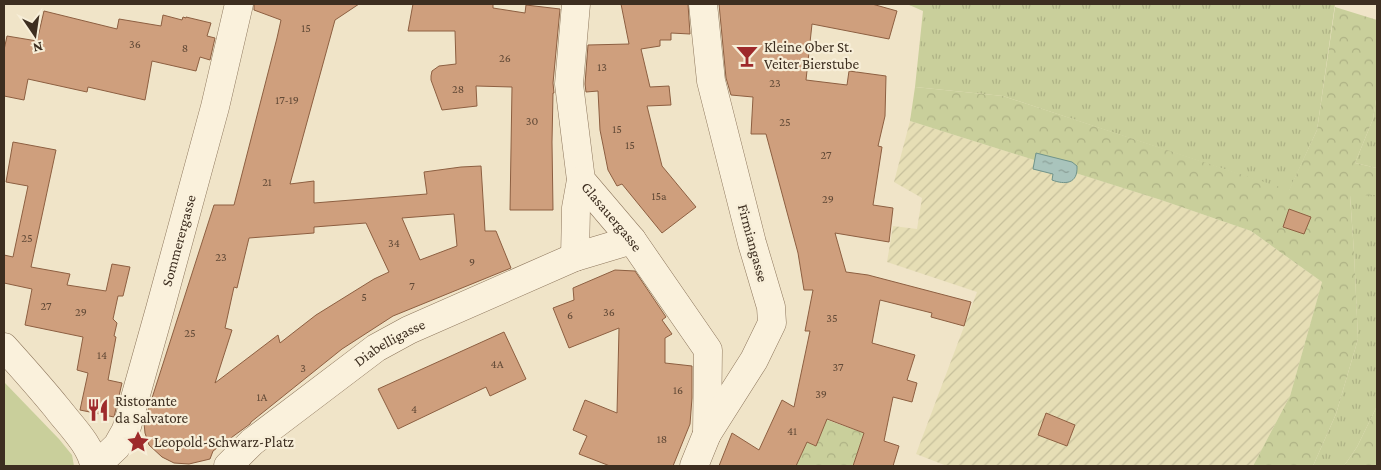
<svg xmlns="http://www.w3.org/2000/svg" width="1381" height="470" viewBox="0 0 1381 470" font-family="'Crimson Pro',serif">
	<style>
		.farmland { fill: url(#farmland-furrows) }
		.grass { fill: url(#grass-tufts) }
		.forest { fill: url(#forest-crowns) }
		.green { fill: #c9cf9b }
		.water { fill: url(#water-ripples); stroke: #6f938a }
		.building { fill: #cf9f7d; stroke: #8d5f41; fill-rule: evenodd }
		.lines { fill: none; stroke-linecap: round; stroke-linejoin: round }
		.minor-casing { stroke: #8d765c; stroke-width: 29 }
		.minor { stroke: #faf1dc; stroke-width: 28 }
		.labels { text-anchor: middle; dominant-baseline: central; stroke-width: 4.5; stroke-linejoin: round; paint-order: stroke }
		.number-label { font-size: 12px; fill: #624a37 }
		.poi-label { font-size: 15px; fill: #3d2e20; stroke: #f7eed8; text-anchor: start }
		.street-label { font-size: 15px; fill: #3d2e20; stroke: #f7eed8 }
	</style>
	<defs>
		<pattern id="farmland-furrows" width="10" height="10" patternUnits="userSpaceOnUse" patternTransform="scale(1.25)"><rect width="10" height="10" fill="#e6deb5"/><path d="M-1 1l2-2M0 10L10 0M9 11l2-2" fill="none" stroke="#c6bf9b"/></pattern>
		<pattern id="grass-tufts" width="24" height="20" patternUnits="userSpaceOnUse" patternTransform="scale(1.25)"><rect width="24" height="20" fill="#c9cf9b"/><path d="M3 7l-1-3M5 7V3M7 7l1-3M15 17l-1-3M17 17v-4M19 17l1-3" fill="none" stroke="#aeb285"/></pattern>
		<pattern id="forest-crowns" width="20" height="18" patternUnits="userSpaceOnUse" patternTransform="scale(1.25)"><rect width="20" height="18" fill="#c9cf9b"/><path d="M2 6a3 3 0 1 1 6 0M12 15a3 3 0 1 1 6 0" fill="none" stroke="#aeb285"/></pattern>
		<pattern id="water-ripples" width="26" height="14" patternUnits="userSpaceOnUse" patternTransform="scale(1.25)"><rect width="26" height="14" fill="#a9c4bc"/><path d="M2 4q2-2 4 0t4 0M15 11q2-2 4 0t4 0" fill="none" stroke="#8ba098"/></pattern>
	</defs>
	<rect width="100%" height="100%" fill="#f0e4c8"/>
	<path class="farmland" d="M 910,121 L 1161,200 L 1251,231 L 1322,282 L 1290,396 L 1253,466 L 947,466 L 916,454 L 977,292 L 887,262 L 893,226 L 917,229 L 922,198 L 894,182 Z"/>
	<path class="grass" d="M 907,4 L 1335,4 L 1317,130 L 1289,191 L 1003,96 L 915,87 L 923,11 Z
		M 1377,93 L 1377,168 L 1355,163 L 1373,119 Z
		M 1350,195 L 1377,195 L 1377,406 L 1357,447 L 1344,466 L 1313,466 L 1336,414 L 1358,339 L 1354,252 Z"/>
	<path class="forest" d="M 1335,7 L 1377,20 L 1377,93 L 1373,119 L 1355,163 L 1377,168 L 1377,195 L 1350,196 L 1354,252 L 1358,339 L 1336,414 L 1313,466 L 1253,466 L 1290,396 L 1322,282 L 1251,231 L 1161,200 L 910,121 L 915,87 L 1003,96 L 1289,190 L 1317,130 Z
		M 1377,406 L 1377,466 L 1344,466 L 1357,447 Z
		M 816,416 L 864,433 L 853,466 L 796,466 L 807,442 L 816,446 Z"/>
	<path class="green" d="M 4,382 L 59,439 L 72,455 L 74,466 L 4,466 Z"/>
	<path class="water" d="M 1036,153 L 1072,162 L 1077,166 C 1078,184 1065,185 1052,180 L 1053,174 L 1033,169 Z"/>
	<path class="building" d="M 254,4 L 359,4 L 335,20 L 290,184 L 314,181 L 314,203 L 427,194 L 424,172 L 461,167 L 481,166 L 485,231 L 496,231 L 511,268 L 393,316 L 342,349 L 251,422 L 250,424 L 213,451 L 210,459 L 189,464 L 174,463 L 162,457 L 149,445 L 145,433 L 144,423 L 214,205 L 234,205 L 277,38 L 281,20 L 254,10 ZM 454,214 L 457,246 L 420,260 L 402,218 ZM 366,223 L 389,272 L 374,279 L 316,315 L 280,343 L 278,335 L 215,383 L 232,330 L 225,328 L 234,287 L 237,288 L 249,238 L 314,233 L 314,227 Z
		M 413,4 L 493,4 L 493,8 L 525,13 L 526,5 L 560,9 L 553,83 L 554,93 L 553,93 L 552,142 L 553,210 L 510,210 L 512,87 L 476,86 L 477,106 L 442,110 L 431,80 L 431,76 L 432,71 L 439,66 L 456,64 L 455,31 L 408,31 Z
		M 621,4 L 688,4 L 690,34 L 671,33 L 671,40 L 660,40 L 660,46 L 641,49 L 650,87 L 669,86 L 671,105 L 647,106 L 662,166 L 696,207 L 662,233 L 622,184 L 617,186 L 608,170 L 600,130 L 598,91 L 586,92 L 585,84 L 588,45 L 629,44 Z
		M 719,4 L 872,4 L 897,11 L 889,39 L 812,24 L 806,80 L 847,85 L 849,71 L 886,76 L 885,116 L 878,146 L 882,147 L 873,205 L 893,208 L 889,242 L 835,233 L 846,272 L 868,275 L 971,302 L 964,326 L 931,317 L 932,313 L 880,300 L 872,343 L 915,355 L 907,380 L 917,383 L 912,402 L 893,397 L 884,441 L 899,446 L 893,466 L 853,466 L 864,433 L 827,419 L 816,446 L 807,442 L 796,466 L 719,466 L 732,433 L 759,450 L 782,400 L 794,407 L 810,331 L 805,331 L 813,290 L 804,290 L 798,253 L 766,134 L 751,134 L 753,97 L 731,95 L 726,78 Z
		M 44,11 L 117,29 L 119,19 L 161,26 L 163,15 L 182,20 L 183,17 L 186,18 L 186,17 L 211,23 L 207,36 L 215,38 L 210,60 L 200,57 L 196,71 L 152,61 L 145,100 L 88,87 L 87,92 L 28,79 L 24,100 L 4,96 L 4,50 L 7,36 L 37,41 Z
		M 13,142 L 56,150 L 31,267 L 70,274 L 67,285 L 106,291 L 112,264 L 130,267 L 123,296 L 118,296 L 113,319 L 117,323 L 114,336 L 116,337 L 108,380 L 122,383 L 114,417 L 80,410 L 88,373 L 77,370 L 83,337 L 25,325 L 32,289 L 4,283 L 4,255 L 13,257 L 28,186 L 6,182 Z
		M 1289,209 L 1311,217 L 1304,234 L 1283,227 Z
		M 615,270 L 635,271 L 666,317 L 662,320 L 672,334 L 665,338 L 665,363 L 692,366 L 692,398 L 690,424 L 673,466 L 610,466 L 579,454 L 587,436 L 573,430 L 585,400 L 617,413 L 619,328 L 569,348 L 553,308 L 574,300 L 573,288 Z
		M 504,332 L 526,379 L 490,396 L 486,387 L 398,429 L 378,389 Z
		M 1046,413 L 1075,425 L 1067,446 L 1038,435 Z"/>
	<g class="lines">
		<defs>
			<g id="minor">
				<path id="s1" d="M 576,4 L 569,84 L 581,180 L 632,240 L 708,350 L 707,434"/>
				<path d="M 575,257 L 576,208 L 581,180"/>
				<path d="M 4,347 C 22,367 40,387 57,408 C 69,424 92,446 94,466"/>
				<path id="s2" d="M 96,466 L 117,446 L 126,430 L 160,309 L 215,107 L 239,4"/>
				<path id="s3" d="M 228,466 L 252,442 L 376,348 L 409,330 L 575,257 L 632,240"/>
				<path d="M 694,466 L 707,434 L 754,360 L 772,323 L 771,307 L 752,243 L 711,81 L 703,4"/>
			</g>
		</defs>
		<use href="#minor" class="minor-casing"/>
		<use href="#minor" class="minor"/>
	</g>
	<defs>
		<symbol id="bar-bare" viewBox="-9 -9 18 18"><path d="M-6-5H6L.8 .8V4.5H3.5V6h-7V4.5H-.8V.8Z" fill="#9e2a2b" stroke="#f7eed8" stroke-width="2.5" paint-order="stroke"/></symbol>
		<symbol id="restaurant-bare" viewBox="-9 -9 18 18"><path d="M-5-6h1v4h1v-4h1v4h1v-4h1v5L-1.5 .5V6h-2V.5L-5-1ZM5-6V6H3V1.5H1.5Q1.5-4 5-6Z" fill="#9e2a2b" stroke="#f7eed8" stroke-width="2.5" paint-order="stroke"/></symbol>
		<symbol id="sight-bare" viewBox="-9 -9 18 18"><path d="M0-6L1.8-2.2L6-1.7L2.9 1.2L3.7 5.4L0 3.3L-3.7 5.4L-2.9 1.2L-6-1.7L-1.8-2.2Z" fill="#9e2a2b" stroke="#f7eed8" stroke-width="2.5" paint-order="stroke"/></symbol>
	</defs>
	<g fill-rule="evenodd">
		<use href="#bar-bare" x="731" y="40" width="32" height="32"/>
		<use href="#restaurant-bare" x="82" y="394" width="32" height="32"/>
		<use href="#sight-bare" x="122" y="426" width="32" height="32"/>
	</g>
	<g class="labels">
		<g class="number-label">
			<text x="306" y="28">15</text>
			<text x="135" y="44">36</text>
			<text x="185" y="48">8</text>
			<text x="505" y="58">26</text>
			<text x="602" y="67">13</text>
			<text x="775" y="83">23</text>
			<text x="458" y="89">28</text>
			<text x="287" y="100">17-19</text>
			<text x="532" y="121">30</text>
			<text x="785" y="122">25</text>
			<text x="617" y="129">15</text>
			<text x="630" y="145">15</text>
			<text x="826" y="155">27</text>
			<text x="267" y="182">21</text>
			<text x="659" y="196">15a</text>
			<text x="828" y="199">29</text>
			<text x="27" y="238">25</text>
			<text x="394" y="243">34</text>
			<text x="221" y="257">23</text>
			<text x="472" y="262">9</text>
			<text x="412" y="286">7</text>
			<text x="364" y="297">5</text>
			<text x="46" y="306">27</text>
			<text x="81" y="312">29</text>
			<text x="609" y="312">36</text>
			<text x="570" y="315">6</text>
			<text x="832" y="318">35</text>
			<text x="190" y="333">25</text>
			<text x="102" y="355">14</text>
			<text x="497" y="364">4A</text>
			<text x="838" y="367">37</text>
			<text x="303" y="368">3</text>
			<text x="678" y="390">16</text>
			<text x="821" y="394">39</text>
			<text x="262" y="397">1A</text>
			<text x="414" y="409">4</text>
			<text x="792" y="431">41</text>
			<text x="662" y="439">18</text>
		</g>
		<g class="poi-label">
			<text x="764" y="47">Kleine Ober St.<tspan x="764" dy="17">Veiter Bierstube</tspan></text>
			<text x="115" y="401">Ristorante<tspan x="115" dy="17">da Salvatore</tspan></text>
			<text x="154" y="442">Leopold-Schwarz-Platz</text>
		</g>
		<g class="street-label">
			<text stroke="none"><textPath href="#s1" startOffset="225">Glasauergasse</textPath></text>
			<text stroke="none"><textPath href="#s2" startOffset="244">Sommerergasse</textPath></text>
			<text transform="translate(753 243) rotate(75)">Firmiangasse</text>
			<text stroke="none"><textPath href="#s3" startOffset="204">Diabelligasse</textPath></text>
		</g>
	</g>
	<rect width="1381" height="470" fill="none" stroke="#3d2e20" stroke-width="10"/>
	<g transform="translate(35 35) rotate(167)" stroke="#f7eed8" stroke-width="4" paint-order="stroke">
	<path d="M0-4L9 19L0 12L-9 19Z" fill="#3d2e20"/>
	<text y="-8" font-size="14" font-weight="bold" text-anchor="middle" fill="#3d2e20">N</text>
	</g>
</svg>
